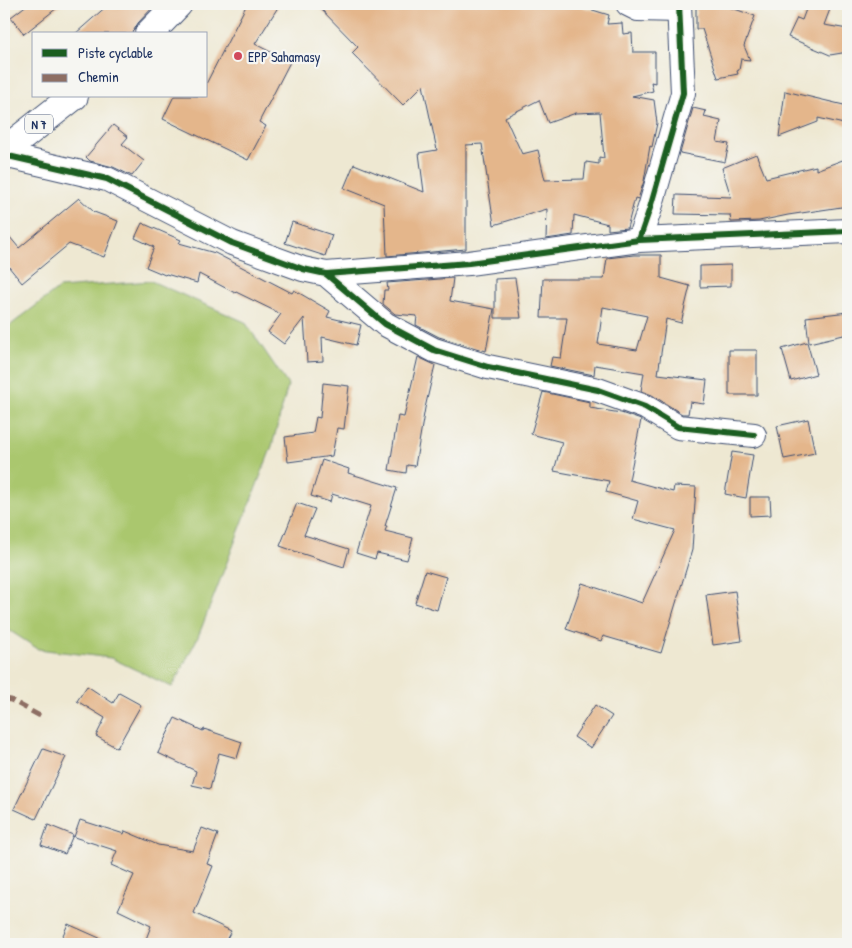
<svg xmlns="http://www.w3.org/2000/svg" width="852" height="948" viewBox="0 0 852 948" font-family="'Patrick Hand',sans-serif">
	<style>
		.green { fill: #aac76e; stroke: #627b66 }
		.building { fill: #e4b68b; fill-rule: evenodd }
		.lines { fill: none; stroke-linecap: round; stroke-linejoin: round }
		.street-casing { stroke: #3b4b6f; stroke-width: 26 }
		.primary-casing { stroke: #3b4b6f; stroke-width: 30 }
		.street { stroke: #fff; stroke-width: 24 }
		.primary { stroke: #fff; stroke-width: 28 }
		.quiet { stroke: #8d6e63; stroke-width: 5; stroke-dasharray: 10 5; stroke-linecap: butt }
		.cycleway-casing { stroke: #f6f6f2; stroke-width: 9 }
		.cycleway { stroke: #1b5e20; stroke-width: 6 }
		.poi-dot { fill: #d1495b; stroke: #f6f6f2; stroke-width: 2 }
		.labels { text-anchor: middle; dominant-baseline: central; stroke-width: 4.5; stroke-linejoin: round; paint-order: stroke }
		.shield { fill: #f6f6f2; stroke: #5d6b8a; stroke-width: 1 }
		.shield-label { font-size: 12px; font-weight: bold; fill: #1b2f5e }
		.poi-label { font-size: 14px; fill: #1b2f5e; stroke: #f6f6f2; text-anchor: start }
	</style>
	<rect width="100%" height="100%" fill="#f6f6f2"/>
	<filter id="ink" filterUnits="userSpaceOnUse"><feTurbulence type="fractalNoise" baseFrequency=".02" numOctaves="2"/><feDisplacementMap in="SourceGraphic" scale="10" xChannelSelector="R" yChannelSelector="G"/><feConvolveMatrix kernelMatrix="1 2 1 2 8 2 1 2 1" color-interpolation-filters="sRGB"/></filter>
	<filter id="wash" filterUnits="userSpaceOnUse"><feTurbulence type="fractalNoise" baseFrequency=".0096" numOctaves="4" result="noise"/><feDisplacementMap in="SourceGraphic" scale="20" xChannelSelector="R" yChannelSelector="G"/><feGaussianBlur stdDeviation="1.12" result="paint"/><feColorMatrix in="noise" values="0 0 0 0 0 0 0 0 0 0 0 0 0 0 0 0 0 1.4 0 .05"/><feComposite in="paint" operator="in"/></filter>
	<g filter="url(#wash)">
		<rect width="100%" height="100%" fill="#eee8d2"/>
		<path class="green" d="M 151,281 L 245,322 L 288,385 L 272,446 L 198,637 L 172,687 L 111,658 L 38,649 L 4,627 L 4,330 L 59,288 Z"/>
		<g id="blocks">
			<path class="building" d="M 28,4 L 62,4 L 24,34 L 11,17 Z
				M 109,4 L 156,4 L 138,23 L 134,30 L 130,34 L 75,34 Z
				M 247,4 L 280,4 L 255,44 L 290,62 L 259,122 L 266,126 L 248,160 L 163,119 L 174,96 L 206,96 L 206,84 Z
				M 316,4 L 573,4 L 609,15 L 607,24 L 622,23 L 623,34 L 632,33 L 633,52 L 655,52 L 655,83 L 651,82 L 653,91 L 632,96 L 654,100 L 657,123 L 652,147 L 650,146 L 644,181 L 638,199 L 635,198 L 627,228 L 608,230 L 608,224 L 574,215 L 573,235 L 546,239 L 547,209 L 494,225 L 482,144 L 466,145 L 466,249 L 387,256 L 386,230 L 385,230 L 384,204 L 344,188 L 354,164 L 424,192 L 419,153 L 437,150 L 423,85 L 403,105 L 352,53 L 358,47 ZM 539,100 L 548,123 L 576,113 L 600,112 L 604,158 L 599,157 L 599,164 L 586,162 L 584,179 L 545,180 L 538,150 L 522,154 L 505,117 Z
				M 696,4 L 720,4 L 755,16 L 744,46 L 750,60 L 741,59 L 739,70 L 737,71 L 738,74 L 718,78 L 702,29 L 696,29 Z
				M 808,4 L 832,4 L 824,25 L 848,29 L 848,52 L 830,55 L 788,37 L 797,18 L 802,20 Z
				M 785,91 L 848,106 L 848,125 L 818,118 L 818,122 L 779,137 Z
				M 693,108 L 706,111 L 704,117 L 721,121 L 717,142 L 729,144 L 725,162 L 680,153 Z
				M 113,125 L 128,137 L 122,144 L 144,161 L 132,176 L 113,167 L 90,161 L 86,157 Z
				M 756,154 L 766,178 L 816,166 L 816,170 L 848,158 L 848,206 L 788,215 L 759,221 L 731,222 L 730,215 L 675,214 L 676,195 L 731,197 L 722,168 Z
				M 79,198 L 94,212 L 118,221 L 104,257 L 69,244 L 22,283 L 4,261 L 4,230 L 19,248 Z
				M 292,222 L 332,235 L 325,256 L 285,243 Z
				M 142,223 L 181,240 L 179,243 L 215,253 L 292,293 L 294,290 L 330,311 L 327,317 L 361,325 L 356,345 L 322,337 L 323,361 L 307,362 L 304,318 L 284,344 L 268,332 L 281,314 L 236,292 L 235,293 L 199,274 L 197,283 L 166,274 L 165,275 L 146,267 L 154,247 L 135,238 Z
				M 634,255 L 661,255 L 661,278 L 690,286 L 681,323 L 666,319 L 658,374 L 707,380 L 704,404 L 690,402 L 688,414 L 682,414 L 652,395 L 641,391 L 644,373 L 595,365 L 594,375 L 550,366 L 552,357 L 561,358 L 567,318 L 541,318 L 543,279 L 604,279 L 607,258 ZM 603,307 L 647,316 L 637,350 L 598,344 Z
				M 731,265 L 731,286 L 700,287 L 700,266 Z
				M 453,278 L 450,301 L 494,309 L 486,351 L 439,337 L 416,325 L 417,316 L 395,314 L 383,304 L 384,290 L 388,290 L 387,283 Z
				M 515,278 L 521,318 L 495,318 L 495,279 Z
				M 848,312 L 848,334 L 809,343 L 806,317 Z
				M 807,342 L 816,374 L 791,381 L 782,349 Z
				M 729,350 L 757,350 L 757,395 L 729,395 Z
				M 418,357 L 435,365 L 425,408 L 415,466 L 407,465 L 406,473 L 389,470 L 398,416 L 404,417 Z
				M 323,383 L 349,386 L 344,429 L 337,428 L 332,456 L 288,462 L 285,437 L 313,433 L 316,417 L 320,418 Z
				M 543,392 L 590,402 L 590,408 L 621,413 L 641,420 L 629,480 L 673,492 L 674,486 L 696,487 L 692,550 L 661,653 L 603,636 L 601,641 L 566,629 L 582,583 L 642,603 L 675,530 L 633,519 L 638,501 L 606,492 L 609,481 L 554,471 L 562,442 L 531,434 Z
				M 808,419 L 815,453 L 784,459 L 777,426 Z
				M 732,452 L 753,455 L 746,498 L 725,494 Z
				M 322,460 L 349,469 L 348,473 L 397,488 L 385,526 L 387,526 L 385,531 L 413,538 L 407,560 L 377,553 L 375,559 L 356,553 L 371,506 L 332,494 L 330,502 L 311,496 Z
				M 750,497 L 770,497 L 771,515 L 750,516 Z
				M 297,503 L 315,509 L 304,535 L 349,549 L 344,567 L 300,553 L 280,546 Z
				M 425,571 L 446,577 L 437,610 L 415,603 Z
				M 735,591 L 742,641 L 713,645 L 706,595 Z
				M 87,686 L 113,703 L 119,693 L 141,705 L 117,748 L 96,736 L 105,718 L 77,701 Z
				M 595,705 L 612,716 L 591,748 L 574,737 Z
				M 175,718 L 203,731 L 204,729 L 242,742 L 237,758 L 219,753 L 210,789 L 192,785 L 196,771 L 158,753 Z
				M 43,749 L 66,757 L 36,819 L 14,809 Z
				M 80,820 L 124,834 L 125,831 L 158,845 L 193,851 L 202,828 L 218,834 L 207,864 L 213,866 L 194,913 L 231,931 L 224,944 L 159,944 L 146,939 L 151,926 L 118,910 L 134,875 L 111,865 L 117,851 L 74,837 Z
				M 48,825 L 73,835 L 65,854 L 41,845 Z
				M 68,924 L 113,944 L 59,944 Z"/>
		</g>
	</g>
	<g filter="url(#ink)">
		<use href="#blocks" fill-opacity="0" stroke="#3b4b6f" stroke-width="1"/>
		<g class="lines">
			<defs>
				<path id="street" d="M 628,4 L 638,9 L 679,10
					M 4,155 L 107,179 L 232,243 L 303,269 L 326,274 L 469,263 L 639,240 L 848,231
					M 639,240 L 650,208 L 683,93 L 679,4
					M 326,274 L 385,324 L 434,350 L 488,367 L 598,390 L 645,407 L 678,427 L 754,435"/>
				<path id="primary" d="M 149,34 L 178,4
					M 4,151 L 74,96"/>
			</defs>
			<use href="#street" class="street-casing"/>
			<use href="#primary" class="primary-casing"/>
			<use href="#street" class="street"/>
			<use href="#primary" class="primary"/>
			<path class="quiet" d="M 4,699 L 11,700 L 40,716"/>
			<defs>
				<path id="cycleway" d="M 4,155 L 107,179 L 232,243 L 303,269 L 326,274 L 469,263 L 639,240 L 848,231
					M 639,240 L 650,208 L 683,93 L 679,4
					M 326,274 L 385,324 L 434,350 L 488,367 L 598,390 L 645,407 L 678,427 L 754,435"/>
			</defs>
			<use href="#cycleway" class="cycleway-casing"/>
			<use href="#cycleway" class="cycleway"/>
		</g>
	</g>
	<circle class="poi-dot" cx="238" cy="56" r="5"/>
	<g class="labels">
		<rect class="shield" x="25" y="114.5" width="28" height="19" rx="4"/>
		<g class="shield-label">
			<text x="39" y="124">N 7</text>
		</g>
		<g class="poi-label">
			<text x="248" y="56">EPP Sahamasy</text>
		</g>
	</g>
	<rect width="852" height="948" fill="none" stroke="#f6f6f2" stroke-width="20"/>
	<rect x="32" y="32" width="175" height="65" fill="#f6f6f2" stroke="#9ea6b7"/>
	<rect x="42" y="49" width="25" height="8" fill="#1b5e20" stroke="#9ea6b7"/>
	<text x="78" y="58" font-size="15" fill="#1b2f5e">Piste cyclable</text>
	<rect x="42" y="74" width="25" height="8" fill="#8d6e63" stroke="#9ea6b7"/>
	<text x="78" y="82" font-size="15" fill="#1b2f5e">Chemin</text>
</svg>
